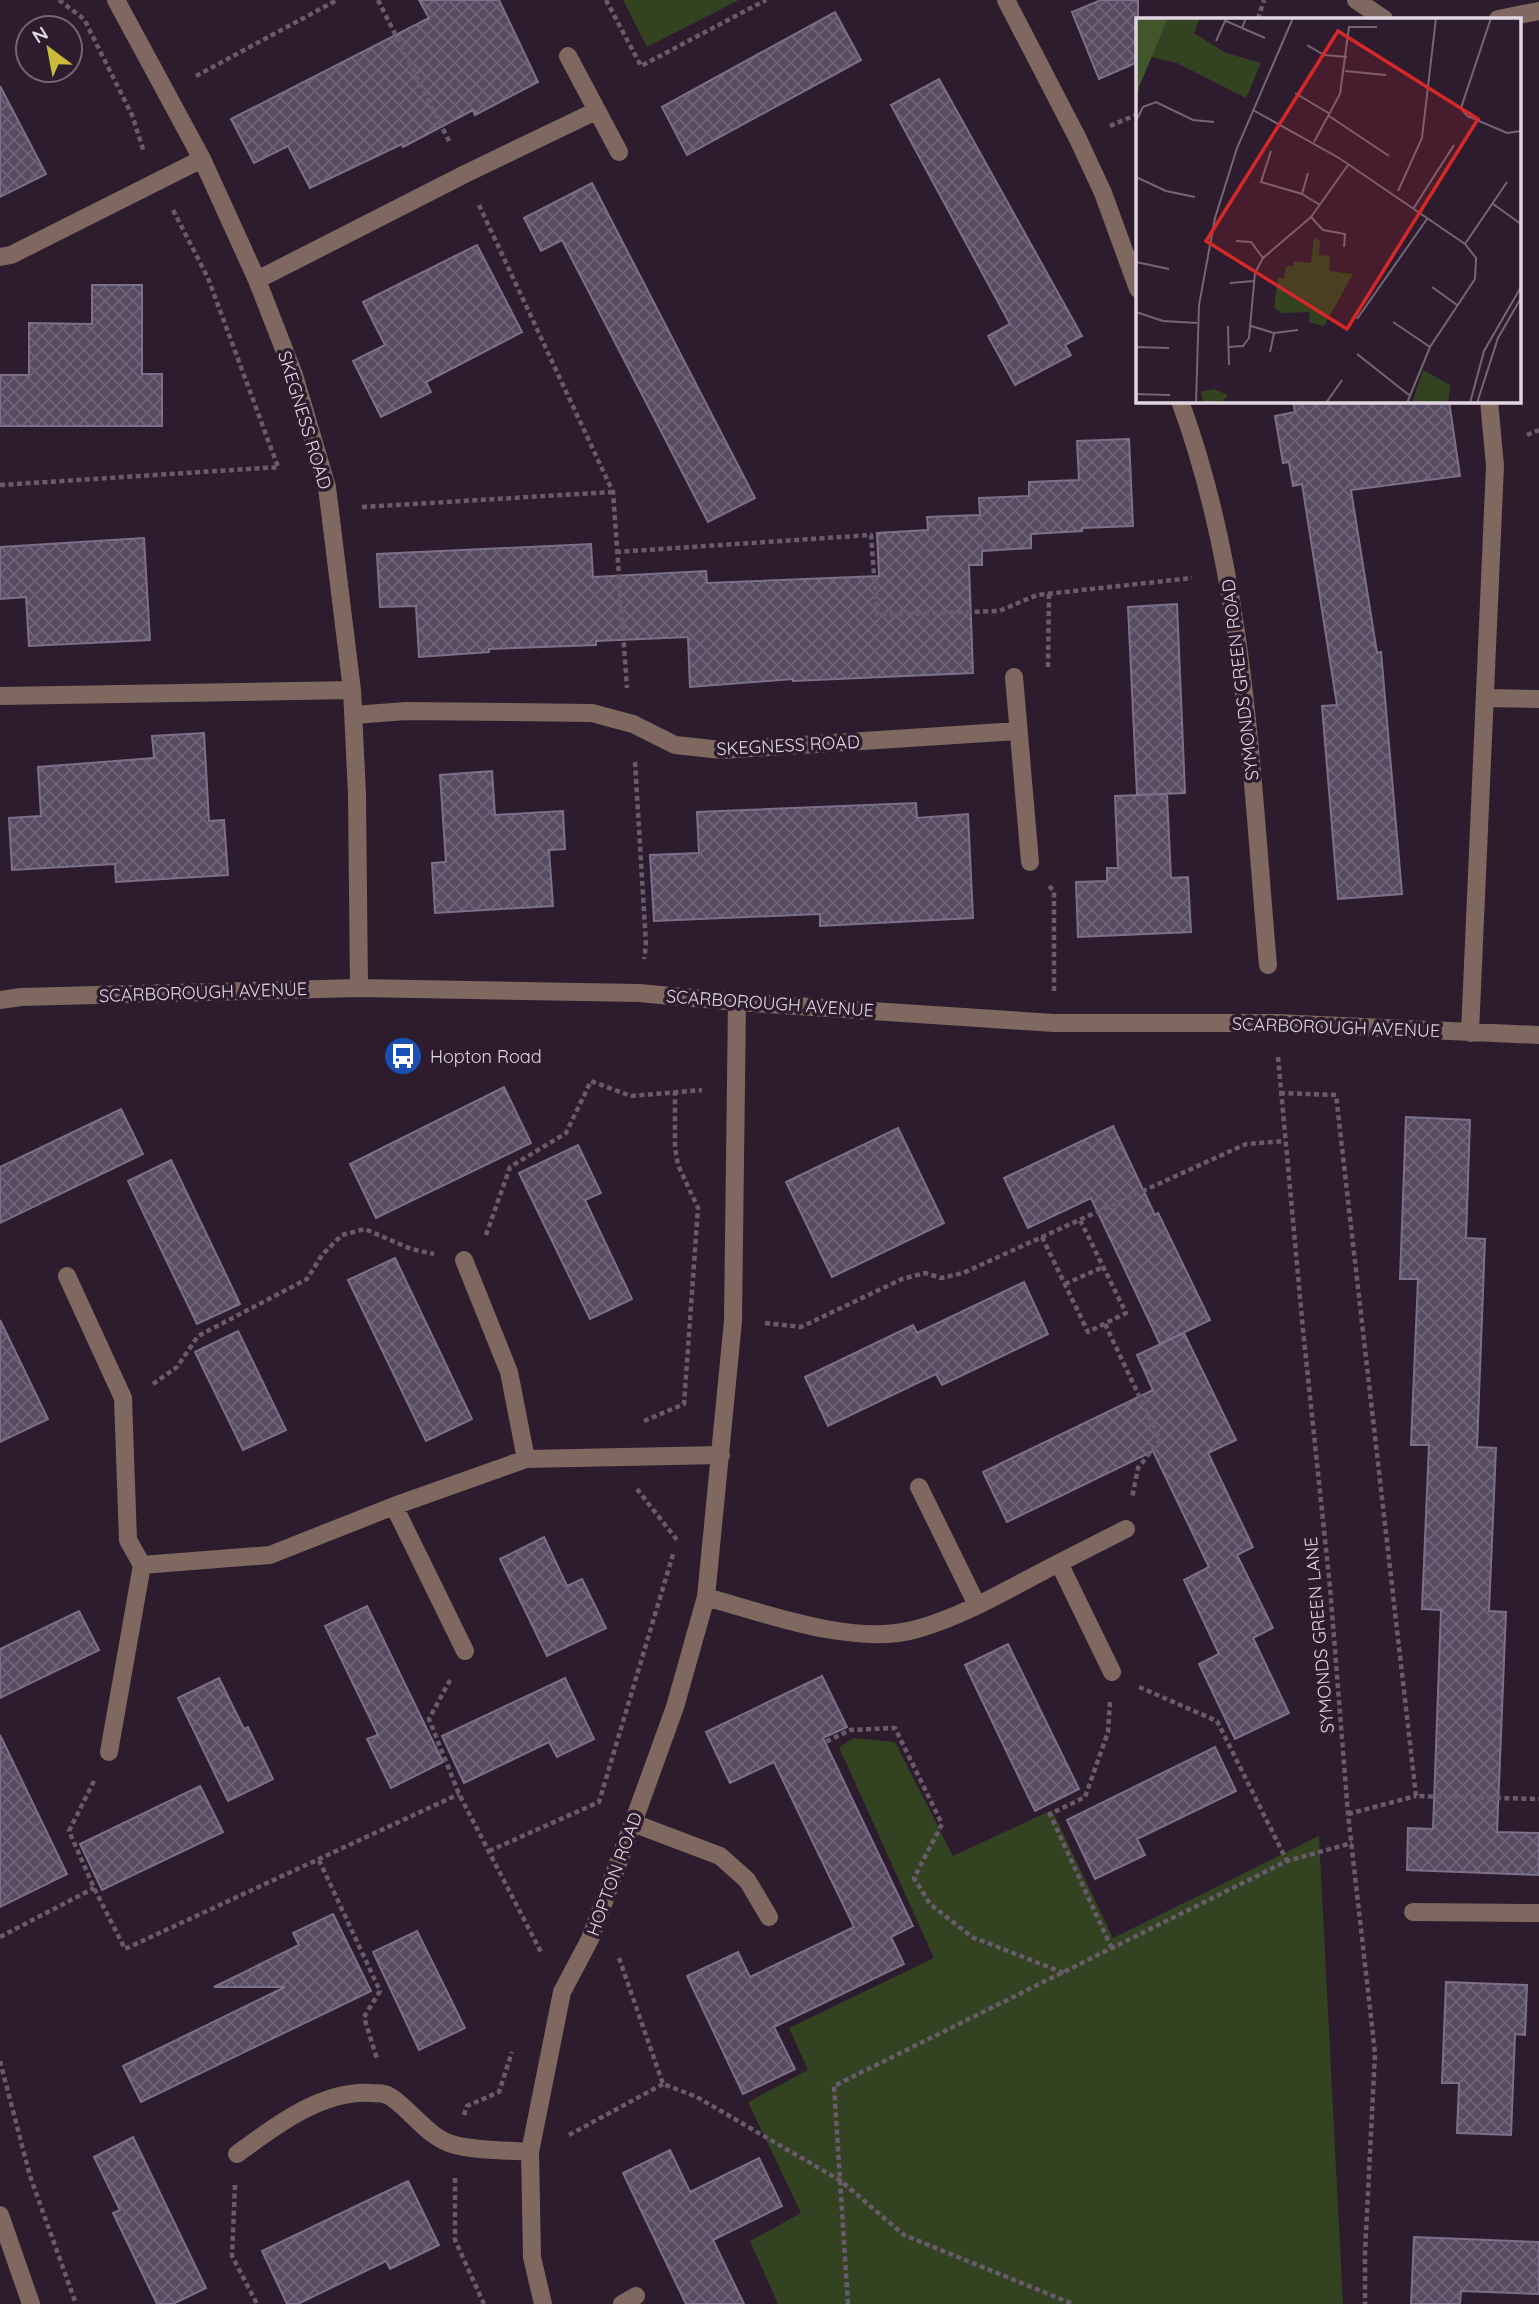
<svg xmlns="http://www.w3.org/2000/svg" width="1539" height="2304" viewBox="0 0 1539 2304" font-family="Quicksand,sans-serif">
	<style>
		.green { fill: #334322 }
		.building { fill: url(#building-cross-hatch); stroke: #7c7088; stroke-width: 2 }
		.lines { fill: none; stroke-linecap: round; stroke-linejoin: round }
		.path { stroke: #695b6a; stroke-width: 4.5; stroke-dasharray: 5 3.5; stroke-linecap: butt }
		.minor { stroke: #7f6860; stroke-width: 18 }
		.labels { text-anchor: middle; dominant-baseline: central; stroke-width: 7; stroke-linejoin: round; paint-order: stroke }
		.street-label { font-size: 18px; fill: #e1d6e2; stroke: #2c1c2d }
		.poi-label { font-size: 18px; fill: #e1d6e2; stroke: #2c1c2d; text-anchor: start }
		.inset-road { fill: none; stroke: #746675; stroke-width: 2 }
		.view { fill: #d62828; fill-opacity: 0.15; stroke: #d62828; stroke-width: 3.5 }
		.inset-edge { fill: none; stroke: #e1d6e2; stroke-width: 3.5 }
	</style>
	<defs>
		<pattern id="building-cross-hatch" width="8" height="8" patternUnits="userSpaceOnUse" patternTransform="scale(1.75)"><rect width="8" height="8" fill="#574b61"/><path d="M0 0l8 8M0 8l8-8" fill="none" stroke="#6f6477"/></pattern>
	</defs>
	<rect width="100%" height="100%" fill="#2c1c2d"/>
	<path class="green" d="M 623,0 L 739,0 L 647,47 Z
		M 854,1738 L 895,1742 L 953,1856 L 1052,1810 L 1113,1938 L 1319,1836 L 1343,2304 L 778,2304 L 750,2241 L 801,2213 L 748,2102 L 808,2070 L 789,2028 L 934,1958 L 839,1747 Z"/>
	<path class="building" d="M 419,0 L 499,0 L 538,82 L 475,115 L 473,110 L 403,147 L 402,144 L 310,188 L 288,146 L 254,163 L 231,119 L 429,18 Z
		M 1101,0 L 1138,0 L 1138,62 L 1099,79 L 1072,12 Z
		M 835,12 L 861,60 L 687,155 L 662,107 Z
		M 939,79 L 1082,336 L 1065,345 L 1071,355 L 1015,385 L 988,336 L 1010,324 L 891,105 Z
		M 0,86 L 46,174 L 0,197 Z
		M 592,183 L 755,498 L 708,522 L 562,240 L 541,251 L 524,218 Z
		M 477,245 L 522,332 L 426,382 L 431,392 L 381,417 L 353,361 L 385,345 L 363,302 Z
		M 92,285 L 142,285 L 142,374 L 162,374 L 162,426 L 0,426 L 0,375 L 29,375 L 29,323 L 92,324 Z
		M 1293,401 L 1449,401 L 1460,476 L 1351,490 L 1377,653 L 1381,652 L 1402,894 L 1338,899 L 1322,706 L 1337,705 L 1302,484 L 1293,486 L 1289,462 L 1283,463 L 1275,416 L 1295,412 Z
		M 1129,439 L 1133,526 L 1082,528 L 1082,531 L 1031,534 L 1031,548 L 982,551 L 982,565 L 969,565 L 973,673 L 793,681 L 793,679 L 690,687 L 688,637 L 596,641 L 596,645 L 489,649 L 489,652 L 419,657 L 416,606 L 380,607 L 377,554 L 591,544 L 593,577 L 706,571 L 707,583 L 879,576 L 877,533 L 928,530 L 927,517 L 980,515 L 979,498 L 1029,496 L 1029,482 L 1079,480 L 1077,441 Z
		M 144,538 L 150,640 L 29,646 L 26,597 L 0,599 L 0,547 Z
		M 1177,604 L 1185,793 L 1137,795 L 1128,607 Z
		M 204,733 L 209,821 L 224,820 L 228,875 L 116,882 L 115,864 L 12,870 L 9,818 L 41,816 L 38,767 L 154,758 L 152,736 Z
		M 492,771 L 495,815 L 563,811 L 565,849 L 549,850 L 553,906 L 435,913 L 432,863 L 446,862 L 440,775 Z
		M 1167,794 L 1171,878 L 1188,877 L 1191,932 L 1078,937 L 1076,882 L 1107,881 L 1107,868 L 1118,868 L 1115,796 Z
		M 916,803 L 917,818 L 968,814 L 973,918 L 820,926 L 820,914 L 654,921 L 650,855 L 699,853 L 697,812 Z
		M 504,1087 L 531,1143 L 376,1218 L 350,1164 Z
		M 121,1109 L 143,1154 L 0,1223 L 0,1167 Z
		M 1406,1117 L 1470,1120 L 1466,1238 L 1485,1239 L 1477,1447 L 1496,1448 L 1489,1611 L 1506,1612 L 1497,1832 L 1539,1833 L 1539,1875 L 1407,1870 L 1408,1828 L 1433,1829 L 1441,1610 L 1422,1609 L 1429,1445 L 1411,1445 L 1418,1279 L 1400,1279 Z
		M 1113,1126 L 1155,1215 L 1158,1213 L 1210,1320 L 1160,1344 L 1091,1198 L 1028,1228 L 1004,1178 Z
		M 898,1128 L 944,1223 L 832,1277 L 786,1182 Z
		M 578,1145 L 601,1193 L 585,1200 L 632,1299 L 590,1319 L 519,1173 Z
		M 171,1160 L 240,1304 L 197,1324 L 128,1181 Z
		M 395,1258 L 472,1419 L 426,1441 L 348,1280 Z
		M 1024,1282 L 1048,1334 L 942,1385 L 936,1374 L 828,1426 L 805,1377 L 913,1325 L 917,1333 Z
		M 0,1320 L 48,1419 L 0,1442 Z
		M 238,1331 L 286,1430 L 243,1450 L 195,1352 Z
		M 1184,1333 L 1236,1440 L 1208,1453 L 1253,1547 L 1237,1555 L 1273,1628 L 1253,1638 L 1289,1713 L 1235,1739 L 1199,1664 L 1219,1654 L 1184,1580 L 1209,1567 L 1153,1451 L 1007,1522 L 983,1472 L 1153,1390 L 1137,1355 Z
		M 544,1537 L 567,1586 L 582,1579 L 606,1628 L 547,1656 L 500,1559 Z
		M 367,1606 L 443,1762 L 391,1788 L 367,1739 L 378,1735 L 325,1626 Z
		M 79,1611 L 99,1650 L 0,1698 L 0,1649 Z
		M 1008,1644 L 1079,1789 L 1035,1811 L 965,1665 Z
		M 822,1676 L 847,1727 L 823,1738 L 913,1926 L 891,1937 L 904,1964 L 774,2027 L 795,2069 L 743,2094 L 687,1976 L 738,1952 L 750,1977 L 854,1927 L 774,1762 L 730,1783 L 706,1732 Z
		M 219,1678 L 244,1729 L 248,1727 L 273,1779 L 228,1801 L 178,1698 Z
		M 565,1678 L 594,1739 L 557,1757 L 549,1742 L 464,1783 L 442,1736 Z
		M 0,1735 L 67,1874 L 0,1907 Z
		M 1215,1747 L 1236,1791 L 1137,1839 L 1145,1855 L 1095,1879 L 1067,1820 Z
		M 200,1786 L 223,1832 L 102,1890 L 80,1844 Z
		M 333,1914 L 371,1991 L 141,2102 L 123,2066 L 285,1987 L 214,1987 L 299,1945 L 293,1933 Z
		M 417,1931 L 465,2028 L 419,2050 L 373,1952 Z
		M 1446,1982 L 1527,1985 L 1525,2035 L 1515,2034 L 1511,2135 L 1457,2133 L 1459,2083 L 1442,2083 Z
		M 133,2137 L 206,2288 L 173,2304 L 157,2304 L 113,2213 L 120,2210 L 94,2157 Z
		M 670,2150 L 690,2192 L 759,2158 L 782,2206 L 713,2240 L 744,2304 L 686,2304 L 623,2173 Z
		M 408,2181 L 439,2245 L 390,2269 L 386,2261 L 298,2304 L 287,2304 L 262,2251 Z
		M 1414,2237 L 1539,2242 L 1539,2294 L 1461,2291 L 1460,2304 L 1411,2304 Z"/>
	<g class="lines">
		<path class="path" d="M 59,0 L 84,19 L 132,115 L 144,152
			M 378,0 L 450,143
			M 606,0 L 641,66 L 766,0
			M 1258,19 L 1264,0
			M 196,76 L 337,0
			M 1110,126 L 1138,114
			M 479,205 L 613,492 L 627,688
			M 173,210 L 208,278 L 278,467
			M 1527,435 L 1539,430
			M 0,485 L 279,467
			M 362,507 L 613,492
			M 616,552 L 871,535 L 877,615 L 999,611 L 1037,595 L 1192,578
			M 1048,667 L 1049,594
			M 635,762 L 646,945 L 644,959
			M 1049,886 L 1054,891 L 1054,991
			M 1278,1057 L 1303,1330 L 1330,1587 L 1348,1814 L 1375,2053 L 1365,2253 L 1365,2304
			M 1280,1093 L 1336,1095 L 1416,1796 L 1539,1799
			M 486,1235 L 510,1167 L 566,1133 L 591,1081 L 631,1096 L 702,1090
			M 1042,1237 L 1088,1332 L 1126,1313 L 1080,1220
			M 1065,1284 L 1103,1267
			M 765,1323 L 801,1327 L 902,1279 L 925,1273 L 941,1278 L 963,1273 L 1246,1144 L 1285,1141
			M 1105,1324 L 1160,1440 L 1138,1468 L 1132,1498
			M 153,1384 L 177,1367 L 198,1336 L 307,1279 L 322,1255 L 342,1235 L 365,1229 L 411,1249 L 434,1254
			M 644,1421 L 684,1404 L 698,1208 L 678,1165 L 675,1148 L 675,1092
			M 637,1489 L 677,1540
			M 450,1680 L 429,1719 L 459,1794 L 542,1954
			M 1139,1687 L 1217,1721 L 1287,1861
			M 1110,1702 L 1108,1732 L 1085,1797 L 1050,1814 L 1112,1949
			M 811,1749 L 850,1730 L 895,1728 L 942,1824 L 914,1878 L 930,1904 L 972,1937 L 1064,1973
			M 94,1781 L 69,1831 L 94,1888 L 125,1949 L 459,1794
			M 1348,1814 L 1416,1796
			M 489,1851 L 599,1802 L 674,1551
			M 319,1860 L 380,1991 L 364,2017 L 377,2059
			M 0,1937 L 94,1888
			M 619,1958 L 663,2084 L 697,2097 L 841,2181 L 904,2235 L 1073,2304
			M 0,2061 L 30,2176 L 76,2304
			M 464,2115 L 467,2106 L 499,2092 L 512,2052
			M 569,2135 L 663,2084
			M 455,2178 L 455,2240 L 484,2304
			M 235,2185 L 232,2256 L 257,2304
			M 848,2304 L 834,2086 L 1287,1861 L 1352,1843"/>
		<path class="minor" d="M 116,0 L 202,159 L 257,280 L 294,375 L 327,487 L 352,690 L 357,794 L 359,988
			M 1006,0 L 1078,139 L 1103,193 L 1138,289
			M 1356,0 L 1384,19
			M 1498,19 L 1539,11
			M 568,56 L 619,152
			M 0,257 L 11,255 L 202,159
			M 257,280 L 465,174 L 596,111
			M 1180,401 C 1246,580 1251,776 1268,965
			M 1014,677 L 1030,862
			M 0,696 L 352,690
			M 1485,698 L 1539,699
			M 354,715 L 406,711 L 592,713 L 633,724 L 675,745 L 722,750 L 1018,731
			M 0,1000 L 21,997 L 359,988 L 639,993 L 737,1002 L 1054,1023 L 1276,1023 L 1539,1035
			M 1470,1033 L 1495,466 L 1489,401
			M 464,1260 L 509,1372 L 526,1459
			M 67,1276 L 123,1398 L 128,1540 L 142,1565 L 270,1555 L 394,1506 L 526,1459 L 721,1455
			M 919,1487 L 977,1605
			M 394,1506 L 465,1651
			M 1059,1563 L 1126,1529
			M 706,1597 C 767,1614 856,1647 917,1629 C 967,1615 1013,1586 1059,1563 L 1112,1672
			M 109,1752 L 142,1565
			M 633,1823 L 720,1856 L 747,1880 L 769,1917
			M 1413,1912 L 1539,1913
			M 237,2154 C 274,2127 321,2090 371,2093 C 378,2093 385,2093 391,2097 C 413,2112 428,2138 455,2145 C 477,2151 507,2150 530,2152
			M 0,2215 L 31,2304
			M 543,2304 L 532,2257 L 530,2152 L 562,1992 L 590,1939 L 633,1823 L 675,1707 L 706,1597 L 733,1321 L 737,1002
			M 622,2304 L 636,2296"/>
	</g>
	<defs>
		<symbol id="bus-disc" viewBox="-11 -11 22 22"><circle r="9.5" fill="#1a4fb4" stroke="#2c1c2d"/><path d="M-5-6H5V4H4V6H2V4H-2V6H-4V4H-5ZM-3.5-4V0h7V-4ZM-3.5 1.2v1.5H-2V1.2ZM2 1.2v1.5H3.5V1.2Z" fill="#fff"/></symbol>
	</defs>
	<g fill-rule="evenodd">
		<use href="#bus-disc" x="381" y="1034" width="44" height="44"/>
	</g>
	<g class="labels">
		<g class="street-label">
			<text transform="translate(305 420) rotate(73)">SKEGNESS ROAD</text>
			<text transform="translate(1240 680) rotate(-97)">SYMONDS GREEN ROAD</text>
			<text transform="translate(788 745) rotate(-3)">SKEGNESS ROAD</text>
			<text transform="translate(203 992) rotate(-2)">SCARBOROUGH AVENUE</text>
			<text transform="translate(770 1003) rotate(4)">SCARBOROUGH AVENUE</text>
			<text transform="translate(1336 1027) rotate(2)">SCARBOROUGH AVENUE</text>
			<text transform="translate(1319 1635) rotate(-95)">SYMONDS GREEN LANE</text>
			<text transform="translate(614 1874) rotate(-70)">HOPTON ROAD</text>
		</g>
		<g class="poi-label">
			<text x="430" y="1056">Hopton Road</text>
		</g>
	</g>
	<g transform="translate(1136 18)">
		<rect width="385" height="385" fill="#2c1c2d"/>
		<path d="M 32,0 L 64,0 L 58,15 L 90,35 L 125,45 L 110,80 L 41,45 L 15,39 ZM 178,220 L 184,223 L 183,237 L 194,238 L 193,253 L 217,256 L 188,308 L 173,304 L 174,294 L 146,295 L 138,290 L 142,260 L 148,261 L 150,248 L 157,248 L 158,243 L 175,245 ZM 287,352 L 314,367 L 312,385 L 276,385 ZM 78,371 L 92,377 L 85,385 L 67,385 L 65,374 Z" fill="#334322"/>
		<path d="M 0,0 L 32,0 L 3,69 L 0,95 Z" fill="#42562b"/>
		<path class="inset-road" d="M 355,0 L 325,90 L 331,98 L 371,115 L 385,113M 90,3 L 106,10 L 110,0M 106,10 L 129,20M 80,23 L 90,1M 171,27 L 188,37 L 211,39M 209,53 L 250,57M 159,75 L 194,96M 117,92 L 203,140 L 329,226 L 340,240 L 339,261 L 294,329 L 271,385M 193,98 L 253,138M 0,103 L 7,89 L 20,84 L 57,102 L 78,104M 178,124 L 204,76 L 213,9 L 241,9M 135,133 L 125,164 L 166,176 L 184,187M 0,159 L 30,173 L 59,179M 262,173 L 286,120 L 300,0M 166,176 L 172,155M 357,186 L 385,206M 277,191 L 318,127M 175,199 L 187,212 L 209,216 L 208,229M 100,223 L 115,224 L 127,240M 329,226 L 371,164M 0,244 L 33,251M 94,265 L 118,263M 296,269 L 321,287M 0,294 L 27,303 L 61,305M 221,301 L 291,201M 257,304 L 294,329M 92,308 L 93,347M 115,308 L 138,315 L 134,334M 138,315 L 162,312M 0,329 L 33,330M 92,329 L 107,328 L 113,320 L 119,255 L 127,240 L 175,199 L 212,147M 221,336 L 273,377M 0,376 L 34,377M 60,385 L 63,287 L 79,200 L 101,130 L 157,0M 190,385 L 206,362M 334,385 L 348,333 L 385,269M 341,385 L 362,320 L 385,280"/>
		<path class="view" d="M 202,13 L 342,101 L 211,311 L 70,223 Z"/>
		<rect width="385" height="385" class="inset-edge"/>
	</g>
	<g transform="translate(49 49) rotate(328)"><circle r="33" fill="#2c1c2d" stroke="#746675" stroke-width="2"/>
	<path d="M0-5L12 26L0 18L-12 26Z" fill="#c9ba3a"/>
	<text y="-10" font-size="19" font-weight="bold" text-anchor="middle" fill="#e1d6e2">N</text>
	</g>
</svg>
